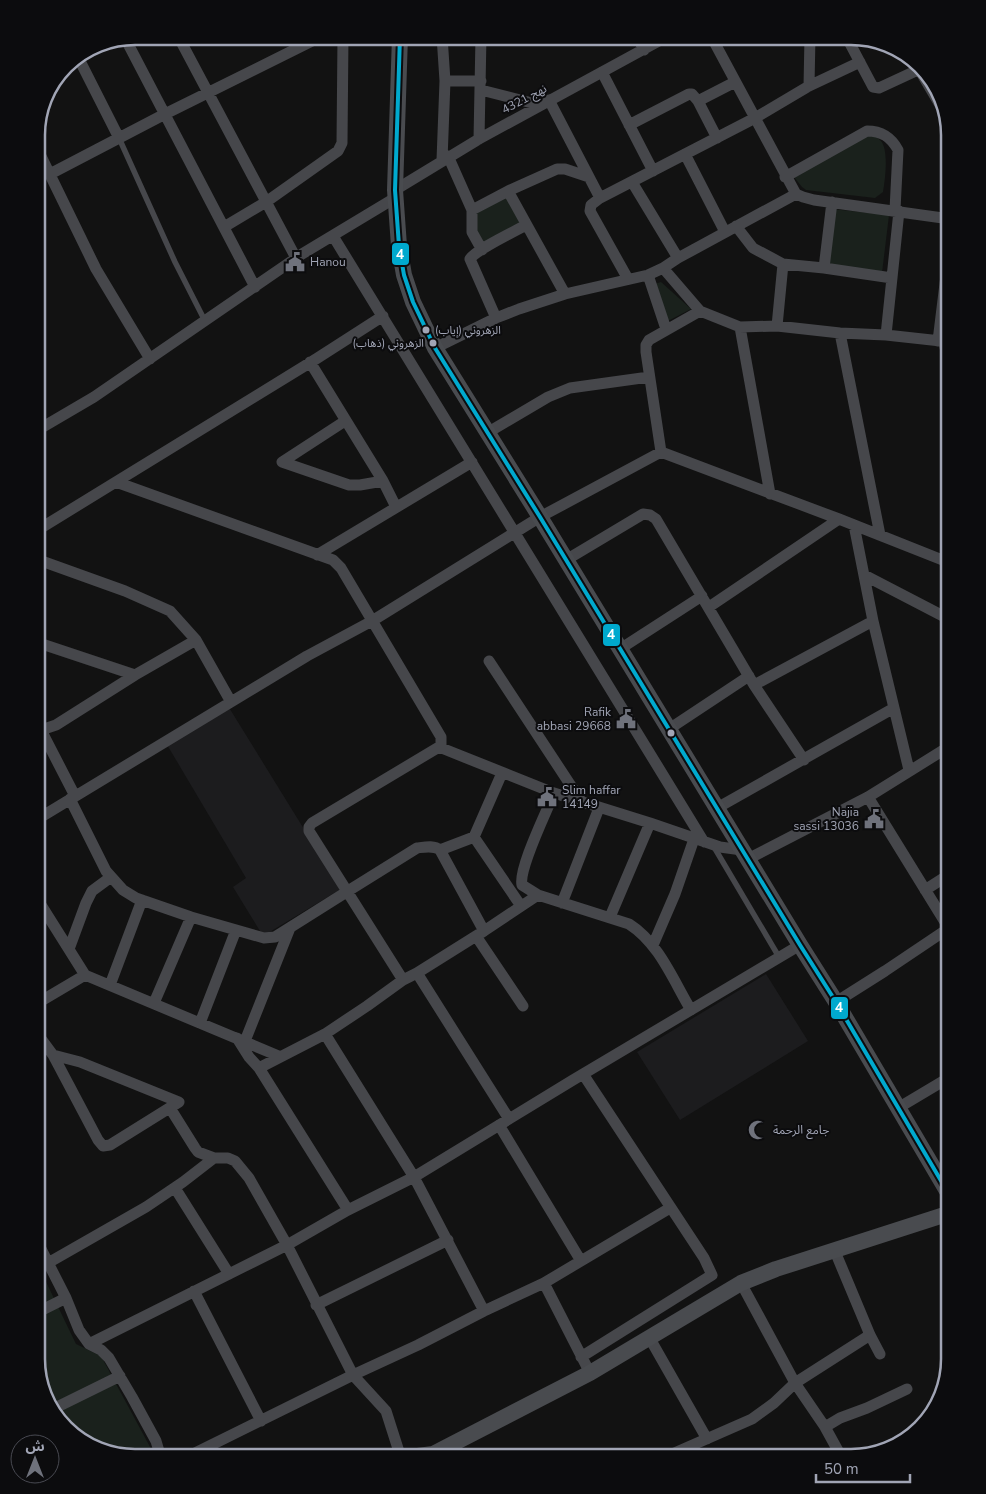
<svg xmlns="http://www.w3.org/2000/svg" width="986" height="1494" viewBox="0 0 986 1494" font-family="'Nunito Sans','Noto Sans Arabic',sans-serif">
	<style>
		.built { fill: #1c1c1e }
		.green { fill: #1a211c }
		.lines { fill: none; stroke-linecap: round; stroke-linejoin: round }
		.lane { stroke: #46474b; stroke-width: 5.5 }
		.street { stroke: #46474b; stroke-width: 11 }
		.secondary { stroke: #494b4f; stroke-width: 16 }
		.bus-1-casing { stroke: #0c0c0e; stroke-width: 8 }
		.bus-1 { stroke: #00a9ce; stroke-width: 4 }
		.bus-dot { fill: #a1a5b5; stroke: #0c0c0e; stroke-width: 2 }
		.labels { text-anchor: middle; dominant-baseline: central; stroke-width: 4; stroke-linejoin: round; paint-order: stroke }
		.bus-label { font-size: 11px; fill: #a1a5b5; stroke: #0c0c0e; text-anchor: start }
		.street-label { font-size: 12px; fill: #a1a5b5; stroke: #0c0c0e }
		.poi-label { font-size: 12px; fill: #a1a5b5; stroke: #0c0c0e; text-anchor: start }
		.rim { fill: none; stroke: #a1a5b5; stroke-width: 2.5 }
		.line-badge { stroke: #0c0c0e; stroke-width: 2 }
		.badge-label { font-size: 14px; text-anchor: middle; font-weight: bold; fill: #fff }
	</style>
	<rect width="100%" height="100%" fill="#121212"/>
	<path class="built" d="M 228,706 L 341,889 L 263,936 L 233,887 L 246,878 L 166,743 Z
		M 766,974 L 808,1041 L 680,1120 L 637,1052 Z"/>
	<path class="green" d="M 874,135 C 876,137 879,139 881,141 C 889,151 885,180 883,192 L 875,198 L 806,190 L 802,187 L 794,177 L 864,136 Z
		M 507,196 L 521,223 L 483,246 L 475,231 L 475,212 Z
		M 832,209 L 889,215 L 882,273 L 825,263 Z
		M 661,282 L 691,309 L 666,322 L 655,284 Z
		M 36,1261 L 76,1344 L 101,1356 L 156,1458 L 128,1458 L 85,1444 L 49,1408 L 36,1359 Z"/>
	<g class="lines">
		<path class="lane" d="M 119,138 L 175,262 L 205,321
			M 714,847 L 779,957"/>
		<path class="street" d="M 178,36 L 296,258
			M 637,36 L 644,50
			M 711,36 L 796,194 L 803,197 L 814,200 L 950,219
			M 846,36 L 873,87 L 879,88 L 920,69
			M 125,38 L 255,287
			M 78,57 L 119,138
			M 919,69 L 943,110
			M 602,72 L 653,171
			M 445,81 L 481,81
			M 809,86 L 810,36
			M 481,90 L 540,105
			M 549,100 L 600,198 L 755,118 L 809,86 L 860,62
			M 698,101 L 735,82
			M 629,125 L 689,94 L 692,94 L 698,101 L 717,138
			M 479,139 L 481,36
			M 36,146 L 96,269 L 150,359
			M 685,154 L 725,232
			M 448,156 L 472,210 L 472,232 L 482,250
			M 442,160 L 445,81 L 442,36
			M 50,174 L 165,114 L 322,36
			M 785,177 L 867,131 C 882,131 891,137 898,150 L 895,210
			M 632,182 L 678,258
			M 395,190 L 479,139 L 668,36
			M 508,191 L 565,294
			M 600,198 L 591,205 L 590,211 L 628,279
			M 472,210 L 508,191 L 557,169 L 565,169 L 589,177
			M 736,226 L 753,248 L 783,264 L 824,268 L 892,278
			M 224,227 L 266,202 L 338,151 L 342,143 L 343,36
			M 333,236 L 704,842
			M 663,268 L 700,311 L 740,327 L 777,326 L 840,333 L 886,335 L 950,342
			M 824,268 L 832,202
			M 648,275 L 666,329
			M 496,318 L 470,259 C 477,249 514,232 526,225
			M 777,326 L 783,264
			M 740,327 L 770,494
			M 840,333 L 880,535
			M 886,335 L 899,211
			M 938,341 L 950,243
			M 944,342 L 950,372
			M 435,348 L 496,318 L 519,309 L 565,294 L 648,275 L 663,268 L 678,258 L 796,194
			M 310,362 L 383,481 L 396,507
			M 345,421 L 282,462 L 349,485 L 360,485 L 383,481
			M 36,431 L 94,397 L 302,254 L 395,198
			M 487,433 L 548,397 L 570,388 L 649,377
			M 661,452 L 646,352 L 646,345 L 649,340 L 700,311
			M 116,482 L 333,560 L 341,568 L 441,737 L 441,745 L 439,747 L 312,823 L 309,827 L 309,831 L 403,980
			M 854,525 L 873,621 L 909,770
			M 36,531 L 316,359 L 383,316
			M 317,555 L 472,462
			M 36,559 L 125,591 L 170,611 L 196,640 L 231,702
			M 566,560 L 643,514 L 650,515 L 656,519 L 754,685 L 804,760
			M 864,575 L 943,616 L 948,619 L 950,624
			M 709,607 L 839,519
			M 36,642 L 135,675 L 196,640
			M 620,649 L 702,596
			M 489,661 L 581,801
			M 754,685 L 873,621
			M 36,722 L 41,730 L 56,725 L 135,675
			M 669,729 L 749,676
			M 41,730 L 75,796
			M 439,747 L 554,793 L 650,823 L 720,847 L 742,850
			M 502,773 L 474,837 L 521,906
			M 868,797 L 950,930
			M 70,799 L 106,871 L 123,890 L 136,898 L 191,917 L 264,938 L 275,937 L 348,891 L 417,848 C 425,847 434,845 440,850 L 474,837
			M 717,808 L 894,708
			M 36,820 L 307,656 L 372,621 L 540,517 L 661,452 L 839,519 L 950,563
			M 440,850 L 484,931
			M 748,859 L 868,797 L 950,746
			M 925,890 L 950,874
			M 538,895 L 522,885 C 518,869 547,811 554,793
			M 36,897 L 85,975 L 281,1057
			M 562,903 L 599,808
			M 610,917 L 650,823
			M 476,936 L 523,1006
			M 653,945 L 675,894 L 694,839
			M 69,949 L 86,903 L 92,891 L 111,877
			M 417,973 L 509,1119
			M 110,985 L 142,900
			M 836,1002 L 885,971 L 949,928
			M 154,1003 L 191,917
			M 36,1004 L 85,975
			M 200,1023 L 236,930
			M 36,1032 L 53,1055
			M 325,1034 L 414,1177 L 484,1311
			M 237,1038 L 249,1057 L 259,1068 L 348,1210
			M 245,1041 L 290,928
			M 53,1055 L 80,1062 L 179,1102 L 110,1145 L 103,1146 L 98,1140 Z
			M 259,1068 L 325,1034 L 367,1006 L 403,980 L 417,973 L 484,931 L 538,895 L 629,924 C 659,943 673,980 691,1010
			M 170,1108 L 195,1148 L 198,1152 L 214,1158 L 228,1158 L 235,1161 L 249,1178 L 287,1245 L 353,1375 L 386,1411 L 401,1458
			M 898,1108 L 950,1077
			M 499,1125 L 581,1261
			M 175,1188 L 229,1274
			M 36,1239 L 66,1298 L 79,1330 L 89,1344 L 101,1350 L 109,1358 L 132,1397 L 156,1441 L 161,1458
			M 834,1249 L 870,1335 L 880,1354
			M 48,1263 L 146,1207 L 183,1182 L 214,1158
			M 544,1283 L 590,1373
			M 741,1283 L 795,1383 L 825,1427 L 842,1458
			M 194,1291 L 261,1421
			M 316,1305 L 448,1240
			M 36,1313 L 66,1298
			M 649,1337 L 707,1439
			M 89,1344 L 287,1245 L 348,1210 L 414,1177 L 573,1080 L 800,945
			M 581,1357 L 712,1275 L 704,1258 L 583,1074
			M 51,1410 L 120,1376
			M 825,1427 L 840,1418 L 867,1408 L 907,1389
			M 185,1458 L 353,1375 L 418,1345 L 484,1311 L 544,1283 L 670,1208
			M 663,1458 L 752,1419 L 774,1403 L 795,1383 L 870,1335"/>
		<path class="secondary" d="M 400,36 L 395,190 L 399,246 L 404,275 L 413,302 L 435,348 L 540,517 L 800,945 L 836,1002 L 950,1196
			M 402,1458 L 433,1454 L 590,1373 L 741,1283 L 776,1269 L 950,1213"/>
		<defs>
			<path id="bus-1" d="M 400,36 L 395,190 L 399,246 L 404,275 L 413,302 L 435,348 L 540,517 L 800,945 L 836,1002 L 950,1196"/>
		</defs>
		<use href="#bus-1" class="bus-1-casing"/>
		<use href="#bus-1" class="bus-1"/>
	</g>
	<defs>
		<symbol id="civic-bare" viewBox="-9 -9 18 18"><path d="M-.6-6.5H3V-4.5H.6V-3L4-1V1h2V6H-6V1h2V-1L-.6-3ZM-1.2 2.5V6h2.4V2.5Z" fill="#6f727c" stroke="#0c0c0e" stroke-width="2.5" paint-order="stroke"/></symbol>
		<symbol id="mosque-bare" viewBox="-9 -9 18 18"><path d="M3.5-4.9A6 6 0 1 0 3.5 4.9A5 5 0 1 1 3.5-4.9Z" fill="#6f727c" stroke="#0c0c0e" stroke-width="2.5" paint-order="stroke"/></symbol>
	</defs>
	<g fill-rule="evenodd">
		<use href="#civic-bare" x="281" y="248" width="28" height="28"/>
		<use href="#civic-bare" x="612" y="705" width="28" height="28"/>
		<use href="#civic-bare" x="533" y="783" width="28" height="28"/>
		<use href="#civic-bare" x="860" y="805" width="28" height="28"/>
		<use href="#mosque-bare" x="744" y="1116" width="28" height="28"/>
	</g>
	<g class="bus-dot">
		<circle cx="426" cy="330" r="4.5"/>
		<circle cx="433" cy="343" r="4.5"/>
		<circle cx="671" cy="733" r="4.5"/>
	</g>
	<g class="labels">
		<g class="bus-label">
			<text x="435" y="330">الزهروني (إياب)</text>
			<text x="424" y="343" text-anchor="end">الزهروني (ذهاب)</text>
		</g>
		<g class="street-label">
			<text transform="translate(524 99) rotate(-28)">نهج 4321</text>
		</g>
		<g class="poi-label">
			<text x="310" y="262">Hanou</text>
			<text x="611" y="712" text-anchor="end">Rafik<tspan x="611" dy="14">abbasi 29668</tspan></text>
			<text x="562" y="790">Slim haffar<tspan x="562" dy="14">14149</tspan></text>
			<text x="859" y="812" text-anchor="end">Najia<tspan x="859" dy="14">sassi 13036</tspan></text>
			<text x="773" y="1130">جامع الرحمة</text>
		</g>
	</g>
	<path d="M0 0H986V1494H0ZM135 45H851A90 90 0 0 1 941 135V1359A90 90 0 0 1 851 1449H135A90 90 0 0 1 45 1359V135A90 90 0 0 1 135 45Z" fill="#0c0c0e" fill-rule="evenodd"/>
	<path class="rim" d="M135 45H851A90 90 0 0 1 941 135V1359A90 90 0 0 1 851 1449H135A90 90 0 0 1 45 1359V135A90 90 0 0 1 135 45Z"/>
	<g class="line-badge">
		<rect x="391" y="242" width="19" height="24" rx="5" fill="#00a9ce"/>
		<rect x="602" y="623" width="19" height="24" rx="5" fill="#00a9ce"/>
		<rect x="830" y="996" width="19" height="24" rx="5" fill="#00a9ce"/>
	</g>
	<g class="badge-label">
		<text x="400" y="259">4</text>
		<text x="611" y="639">4</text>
		<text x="839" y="1012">4</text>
	</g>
	<g transform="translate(35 1459)"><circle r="24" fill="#0c0c0e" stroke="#484951"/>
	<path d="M0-4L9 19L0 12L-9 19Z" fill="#6f727c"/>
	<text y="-8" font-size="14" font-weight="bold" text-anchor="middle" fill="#a1a5b5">ش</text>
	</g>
	<path d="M816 1474v8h94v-8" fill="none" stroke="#a1a5b5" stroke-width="2.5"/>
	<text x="824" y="1474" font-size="15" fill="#a1a5b5" stroke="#0c0c0e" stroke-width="4" paint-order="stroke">50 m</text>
</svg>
